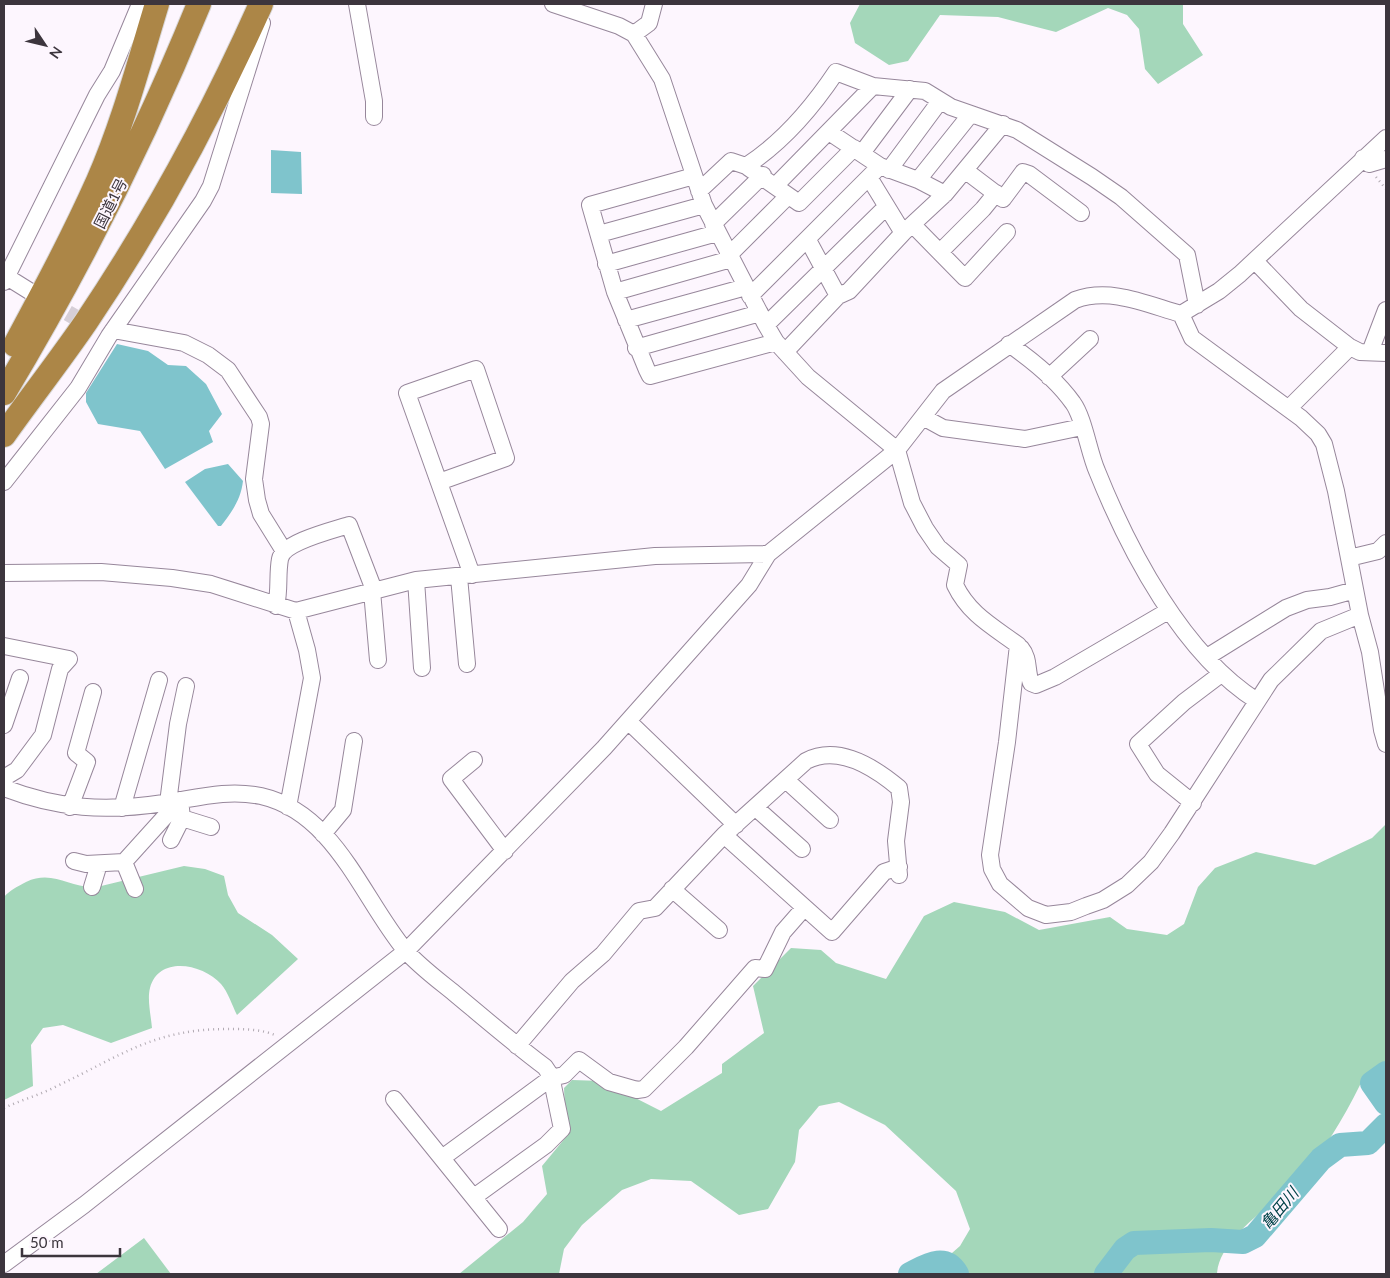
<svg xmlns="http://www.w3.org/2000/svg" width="1390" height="1278" viewBox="0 0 1390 1278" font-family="Lato,'Noto Sans JP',sans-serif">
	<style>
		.green { fill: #a4d7ba }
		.water { fill: #7fc4cc }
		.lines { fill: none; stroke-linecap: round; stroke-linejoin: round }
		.river { stroke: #7fc4cc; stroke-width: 24 }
		.minor-tunnel { stroke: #d6cfd7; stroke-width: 16; stroke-dasharray: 16 8; stroke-linecap: butt }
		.minor-casing { stroke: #97879b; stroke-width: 18 }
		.highway-casing { stroke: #d8d7d8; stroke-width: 26 }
		.path { stroke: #b1aab2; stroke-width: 2.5; stroke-dasharray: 1 4; stroke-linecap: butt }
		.minor { stroke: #fff; stroke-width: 16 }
		.highway { stroke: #ac8647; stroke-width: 24 }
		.labels { text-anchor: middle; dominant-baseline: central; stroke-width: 4; stroke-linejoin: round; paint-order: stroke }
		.street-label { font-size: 15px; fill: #3c353d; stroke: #fdf6fe }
		.water-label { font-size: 16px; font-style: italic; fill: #004248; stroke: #fdf6fe }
	</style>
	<rect width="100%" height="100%" fill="#fdf6fe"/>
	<path class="green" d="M 860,4 L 1183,4 L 1183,24 L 1203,55 L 1158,84 L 1145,69 L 1139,29 L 1127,15 L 1108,8 L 1056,32 L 998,17 L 940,15 L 908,61 L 889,65 L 855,43 L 850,23 Z
		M 1386,824 L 1386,1080 L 1360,1085 C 1343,1119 1324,1152 1297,1180 C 1273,1206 1219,1237 1217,1274 L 928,1274 L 960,1246 L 970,1229 L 956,1191 L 885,1125 L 839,1102 L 819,1106 L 799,1130 L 795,1162 L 768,1209 L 739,1215 L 691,1181 L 651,1179 L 622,1190 L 582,1225 L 564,1249 L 559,1274 L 459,1274 L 523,1222 L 547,1194 L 542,1166 L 566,1137 L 564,1088 L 572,1080 L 602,1081 L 661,1111 L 722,1073 L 722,1064 L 764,1033 L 753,986 L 791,948 L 821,950 L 836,963 L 886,979 L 924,916 L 954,902 L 1005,912 L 1039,930 L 1110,917 L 1127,929 L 1167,935 L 1184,924 L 1198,887 L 1215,868 L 1256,852 L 1315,865 L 1372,838 Z
		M 184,866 L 205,869 L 224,876 L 228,895 L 238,913 L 272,935 L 298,959 L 237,1015 C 232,1005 228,992 221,984 C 203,964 159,955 150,988 C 147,999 151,1016 152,1028 L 111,1043 L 63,1025 L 43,1028 L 31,1045 L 33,1086 L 4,1100 L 4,897 C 10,890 17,887 26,882 C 54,869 69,889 97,887 Z
		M 144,1238 L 171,1274 L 96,1274 Z"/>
	<path class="water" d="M 271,150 L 301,152 L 302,194 L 271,193 Z
		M 117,344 L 148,351 L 168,365 L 186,366 L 206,384 L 222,414 L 209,431 L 213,442 L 165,469 L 140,431 L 98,424 L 86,402 L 86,393 Z
		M 228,464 L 243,481 C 241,499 232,512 221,526 L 218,526 L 185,482 L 205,469 Z"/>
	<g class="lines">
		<path class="river" d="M 1386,1073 L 1372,1083 L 1386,1103
			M 910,1274 C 926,1266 945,1253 957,1274
			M 1106,1274 L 1125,1249 L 1134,1243 L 1211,1240 L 1243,1242 L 1255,1236 L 1321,1159 L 1340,1145 L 1368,1143 L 1386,1125"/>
		<path class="minor-tunnel" d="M 47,301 L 92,327"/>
		<defs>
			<path id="minor" d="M 357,4 L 374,101 L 374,117
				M 553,4 L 619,26 L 634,34
				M 654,4 L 649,23 L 634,34 L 662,79 L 704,205 L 766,325 L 776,342 L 808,377 L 897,450 L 912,503 L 925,528 L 938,547 L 959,565 L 955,585 C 969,614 992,626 1018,645 L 1007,742 L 990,855 L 992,869 L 1000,884 L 1028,908 L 1046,915 L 1071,912 L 1086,906 L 1103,900 L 1127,885 L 1151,862 L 1172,833 L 1271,680 L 1321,631 L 1360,615
				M 829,132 L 880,166 L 918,180 L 945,194
				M 862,153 L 910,89
				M 1363,158 L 1369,164 L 1386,159
				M 746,166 C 783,142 812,108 836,72 L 873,86 L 925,91 L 951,107 L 1017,130 L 1092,177 L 1121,197 L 1187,255 L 1197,305
				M 889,170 L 940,101
				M 966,171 L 1003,199 L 1023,172 L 1029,174 L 1081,213
				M 694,176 L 590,205 L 615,292 L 647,370 L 650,376 L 776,342
				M 870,179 L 903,233
				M 918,180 L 970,115
				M 776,185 L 873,86
				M 699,191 L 731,161 L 746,166 L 799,203 L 854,148
				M 713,224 L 763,175
				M 914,226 L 965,278 L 1007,232
				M 599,234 L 704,205
				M 808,240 L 838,296
				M 940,252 L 983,209 L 996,193
				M 729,255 L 788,196
				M 1255,261 L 1301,309 L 1350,347 L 1360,352 L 1386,353
				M 606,264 L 717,233
				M 7,277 L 31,292
				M 4,282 L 97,95 L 112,71 L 140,4
				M 615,292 L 731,259
				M 750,296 L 880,166
				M 1181,314 L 1192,338 L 1301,418 L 1318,434 L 1324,444 L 1336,491 L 1360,615 L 1370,652 L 1382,730 L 1386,744
				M 626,320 L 746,287
				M 766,325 L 886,207
				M 113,330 L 184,343 L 208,355 L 228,370 L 259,417 L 261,424 L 254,479 L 257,500 L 261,514 L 284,551
				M 1009,344 C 1032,360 1057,380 1073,403 C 1084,418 1089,453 1097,471 C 1129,551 1183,654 1257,701
				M 636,348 L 760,313
				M 785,352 L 838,296 L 849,291 L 903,233 L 945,194 L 1003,124
				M 1370,352 L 1386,310
				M 1049,377 L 1090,339
				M 1289,408 L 1350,347
				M 923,417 L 943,428 L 1025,439 L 1082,427
				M 4,482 L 78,388 L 109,336 L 203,201 L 211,186 L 262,23
				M 439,482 L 506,458 L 476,369 L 407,393 L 472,575
				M 1349,558 L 1378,551 L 1386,543
				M 4,573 L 101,572 L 172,578 L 211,584 L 296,611 L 416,580 L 655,556 L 768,554
				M 459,577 L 467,664
				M 416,580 L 422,668
				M 372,591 L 378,660
				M 276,606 C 280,590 277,575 280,559 C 283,542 334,530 349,525 L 374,590
				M 4,646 L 69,659 L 60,669 L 43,735 L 17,770 L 7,776 L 4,782
				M 1021,648 C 1030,659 1026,670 1031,683 L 1036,685 L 1055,677 L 1168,611
				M 1207,657 L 1286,608 L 1307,600 L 1330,597 L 1355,590
				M 628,721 L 736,825
				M 4,725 L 20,678
				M 474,760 L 451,779 L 505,851
				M 786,780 L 830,820
				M 4,788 C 59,809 105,812 164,803 C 197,798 227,789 261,796 C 335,813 362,898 405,950 C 419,966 438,980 454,993 C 484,1018 513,1043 545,1067 L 551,1076 L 562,1129 L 546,1145 L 474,1197
				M 180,800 L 182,818 L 211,827
				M 168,803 L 178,724 L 186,686
				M 1193,803 L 1157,774 L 1138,744 L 1184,702 L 1221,674
				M 70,807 L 87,762 L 76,753 L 93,692
				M 288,807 L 312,678 L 307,650 L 296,611
				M 122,808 L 159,680
				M 756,808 L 802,849
				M 323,834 L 343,810 L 354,741
				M 724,835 L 832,932 L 884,872 L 899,867
				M 171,840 L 182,818
				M 74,861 L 86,864 L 124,862 L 180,800
				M 124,862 L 135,889
				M 92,887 L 99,864
				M 672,889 L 719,930
				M 517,1046 L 572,981 L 603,954 L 639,911 L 655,908 L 724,835 L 806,761 C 838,744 874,767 899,788 L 901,802 L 896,841 L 899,875
				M 394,1099 L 499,1229
				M 442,1158 L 551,1078 L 564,1075 L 579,1060 L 609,1082 L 637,1090 L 644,1089 L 686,1047 L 755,968 L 765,969 L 783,932 L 804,908
				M 4,1264 L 84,1205 L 406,951 L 604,748 L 749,585 L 768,554 L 897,450 L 943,391 L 1075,300 C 1110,287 1146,304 1181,314 L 1219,291 L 1240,274 L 1386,138"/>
			<path id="highway" d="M 15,345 C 44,291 73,237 98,181 C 123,124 139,63 157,4
				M 4,393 C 79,268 144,139 199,4
				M 4,435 C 31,397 60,360 86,322 C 154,221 212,114 261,4"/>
		</defs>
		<use href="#minor" class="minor-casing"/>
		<use href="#highway" class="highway-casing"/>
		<path class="path" d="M 1376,177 L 1386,189
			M 4,1108 C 21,1100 40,1095 57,1086 C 121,1056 153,1029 228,1029 C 243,1029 263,1029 277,1036"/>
		<use href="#minor" class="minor"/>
		<use href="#highway" class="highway"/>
	</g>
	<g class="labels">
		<g class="street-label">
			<text transform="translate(110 203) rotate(-63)">国道1号</text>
		</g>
		<g class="water-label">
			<text transform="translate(1279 1208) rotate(-50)">亀田川</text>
		</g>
	</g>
	<rect width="1390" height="1278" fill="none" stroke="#3c353d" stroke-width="10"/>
	<g transform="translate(45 45) rotate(125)" stroke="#fdf6fe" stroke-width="4" paint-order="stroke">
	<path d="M0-4L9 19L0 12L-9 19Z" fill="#3c353d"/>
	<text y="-8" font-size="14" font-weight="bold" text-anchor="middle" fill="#3c353d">N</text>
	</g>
	<path d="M22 1248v8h98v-8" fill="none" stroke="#3c353d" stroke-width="2.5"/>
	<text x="30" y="1248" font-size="15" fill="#3c353d" stroke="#fdf6fe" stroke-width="4" paint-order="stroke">50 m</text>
</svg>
